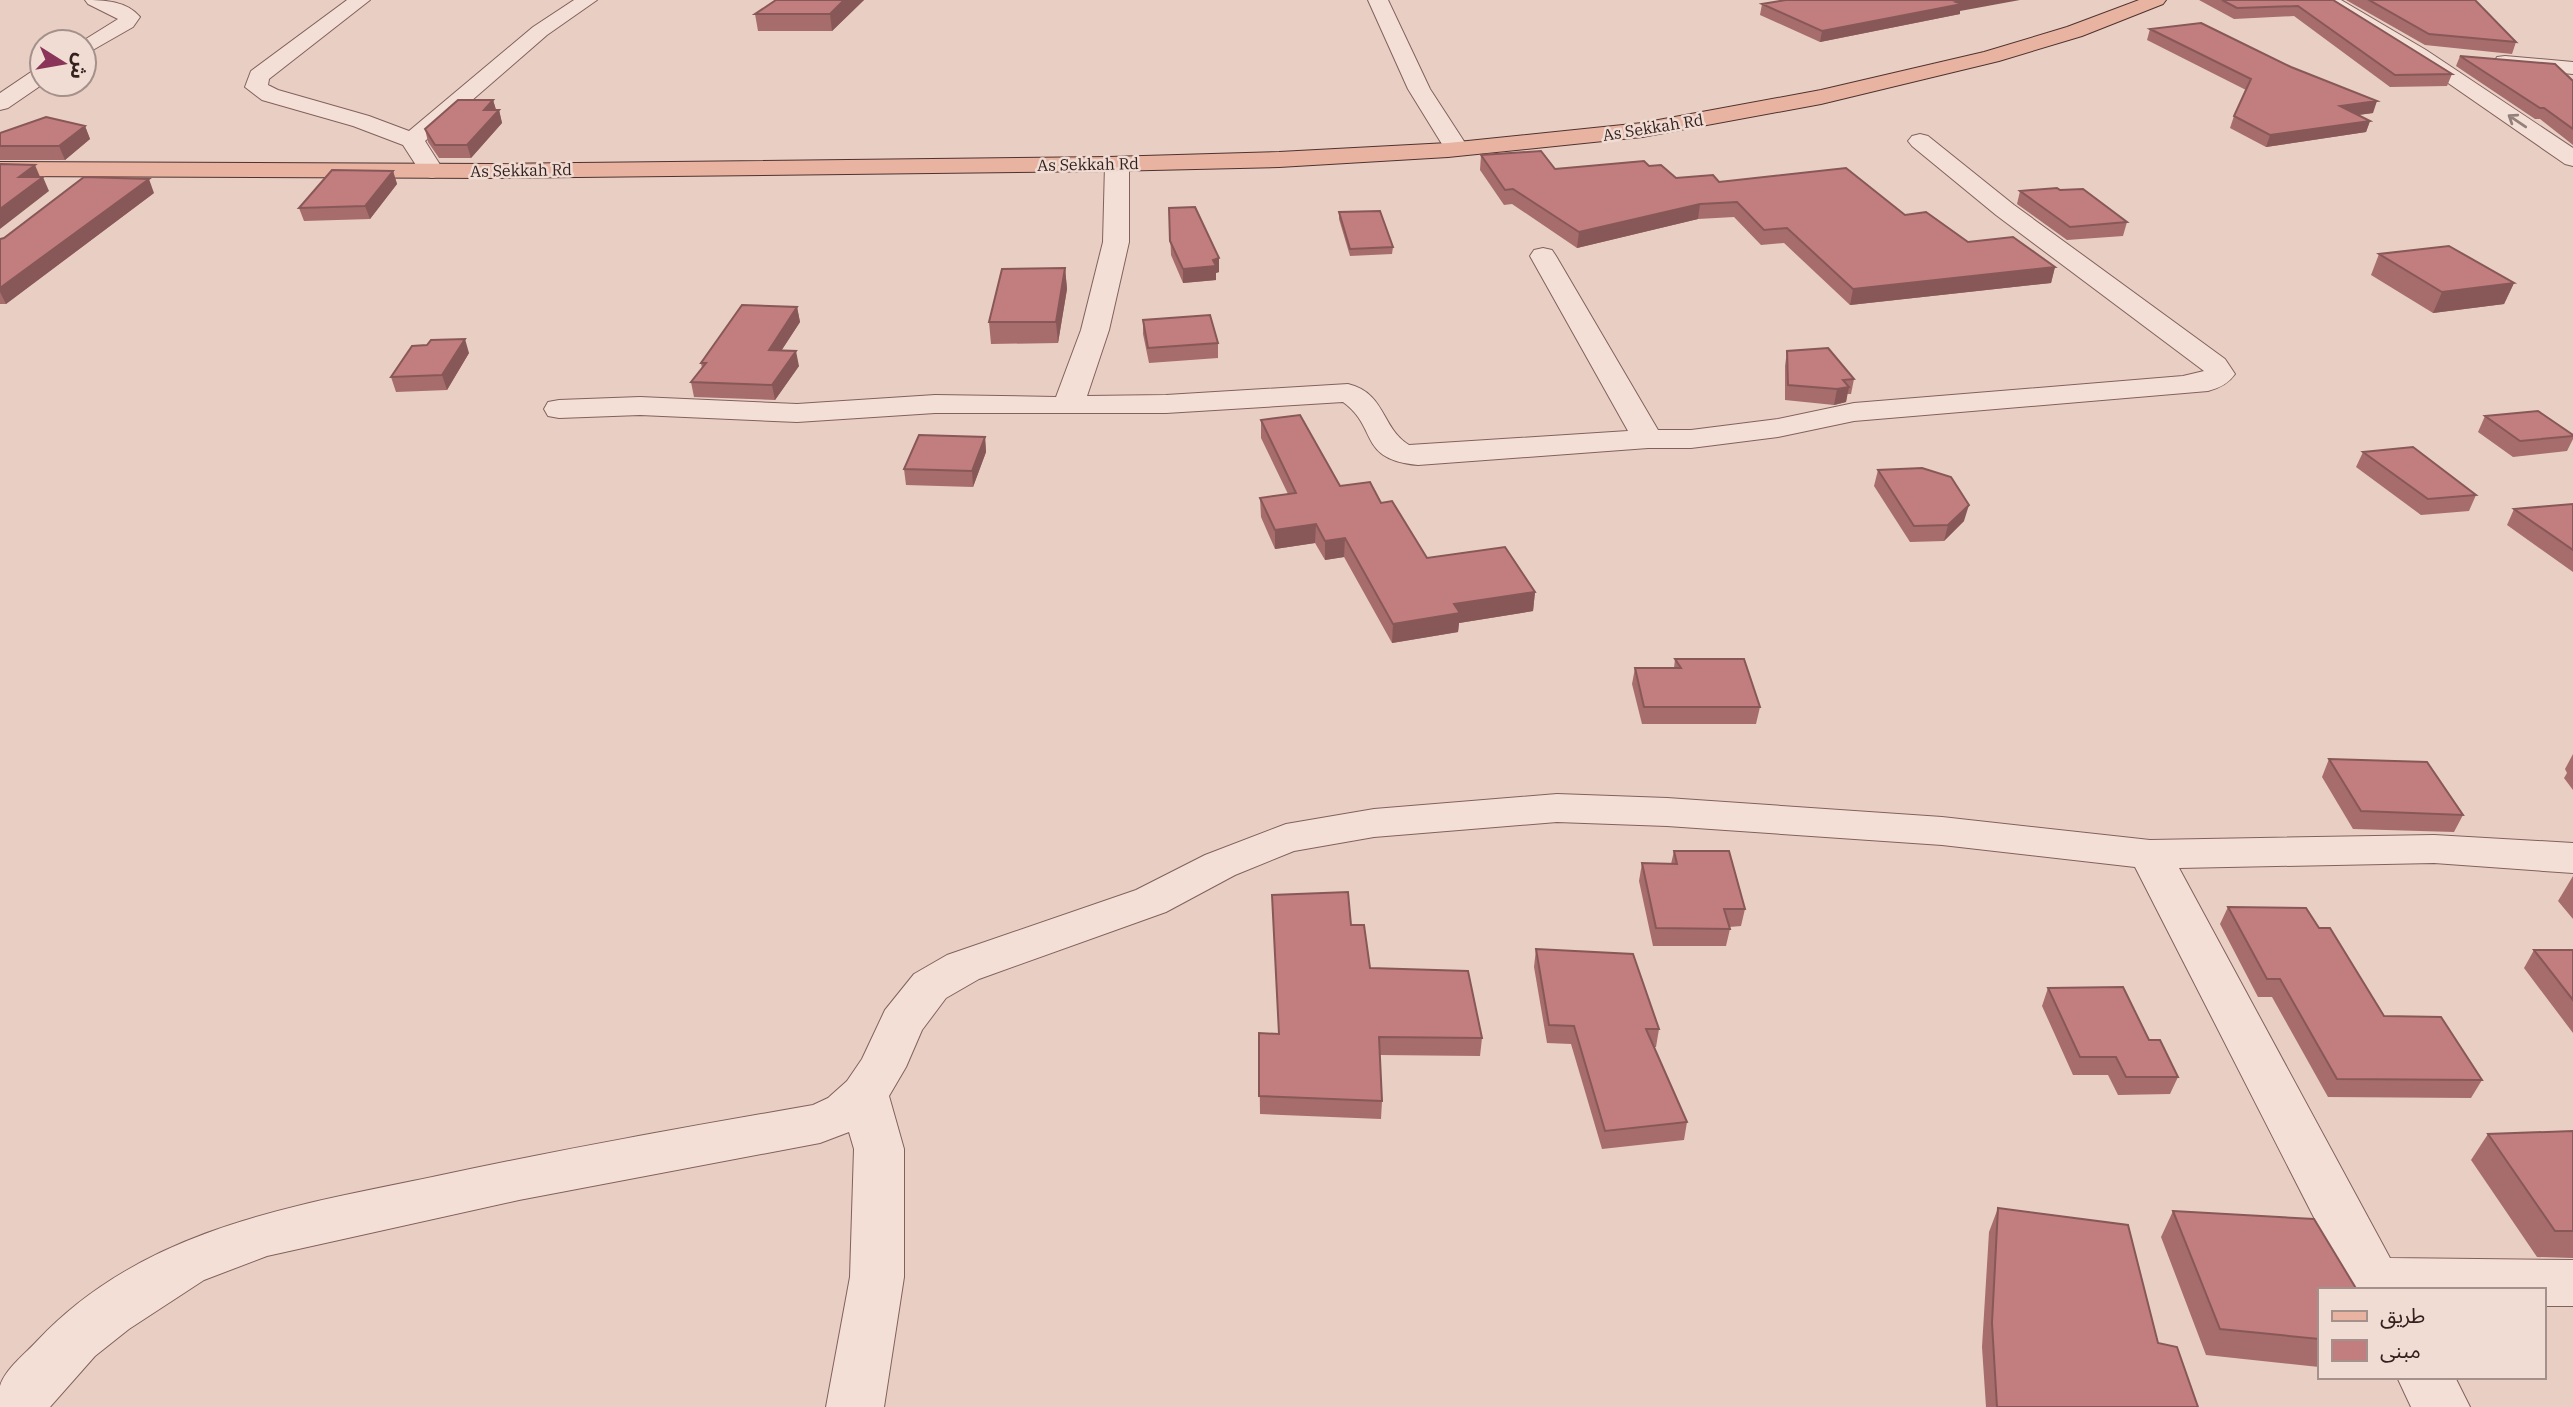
<svg xmlns="http://www.w3.org/2000/svg" width="2573" height="1407" viewBox="0 0 2573 1407" font-family="'IBM Plex Serif','Noto Sans Arabic',serif">
	<style>
		.lines { fill: none; stroke-linecap: round; stroke-linejoin: round }
		.minor-casing { stroke: #81615d; stroke-width: 2 }
		.primary-casing { stroke: #4f3230; stroke-width: 2 }
		.minor { fill: #f4dfd6; fill-rule: evenodd }
		.primary { fill: #e8b3a0; fill-rule: evenodd }
		.wall { fill: #a76c6c }
		.shaded-wall { fill: #885858 }
		.building { fill: #c27e7e; stroke: #885858; stroke-width: 2 }
		.oneway { stroke: #94807a }
		.labels { text-anchor: middle; dominant-baseline: central; stroke-width: 5; stroke-linejoin: round; paint-order: stroke }
		.far-street-label { font-size: 16px; fill: #33201f; stroke: #f1dcd3 }
	</style>
	<rect width="100%" height="100%" fill="#e9cec4"/>
	<g class="lines">
		<defs>
			<path id="minor" d="M 85,0 C 104,0 127,1 140,17 L 133,27 L 84,55 L 84,42 L 81,42 L 118,19 L 88,4 Z
				M 347,0 L 370,0 L 269,79 L 268,85 L 278,90 L 369,116 L 409,131 L 533,27 L 574,0 L 597,0 L 547,35 L 425,141 L 444,171 L 441,176 L 432,178 L 423,176 L 403,145 L 353,126 L 262,100 L 245,87 L 251,71 Z
				M 1368,0 L 1388,0 L 1430,89 L 1469,149 L 1465,154 L 1449,154 L 1445,149 L 1408,89 Z
				M 2317,0 L 2341,0 L 2426,50 L 2573,148 L 2573,166 L 2565,164 L 2412,58 Z
				M 2505,56 L 2573,62 L 2573,74 L 2497,67 L 2494,62 L 2497,57 Z
				M 42,68 L 43,84 L 8,108 L 0,110 L 0,93 L 34,70 Z
				M 1920,134 L 1928,136 L 2014,205 L 2225,359 L 2235,374 C 2228,384 2219,388 2208,391 L 1854,421 L 1778,437 L 1691,448 L 1648,448 L 1418,465 C 1357,459 1379,428 1343,402 L 1166,413 L 935,413 L 797,422 L 640,415 L 559,418 L 548,416 L 544,409 L 548,402 L 559,400 L 640,397 L 797,404 L 935,395 L 1056,397 L 1081,330 L 1103,242 L 1105,165 L 1108,160 L 1117,158 L 1126,160 L 1129,165 L 1129,242 L 1109,330 L 1087,396 L 1166,395 L 1348,384 C 1386,393 1381,428 1409,445 L 1628,431 L 1530,256 L 1534,250 L 1543,248 L 1552,250 L 1556,256 L 1658,430 L 1691,430 L 1778,419 L 1854,403 L 2183,376 L 2204,371 L 1996,215 L 1912,146 L 1908,141 L 1912,136 Z
				M 1557,794 L 1667,798 L 1942,817 L 2150,840 L 2434,835 L 2573,843 L 2573,873 L 2434,863 L 2179,868 L 2390,1258 L 2573,1260 L 2573,1306 L 2543,1306 L 2543,1290 L 2351,1290 L 2135,867 L 1942,845 L 1667,826 L 1557,822 L 1374,837 L 1294,851 L 1235,875 L 1166,912 L 979,979 L 946,998 L 922,1030 L 906,1067 L 889,1096 L 904,1149 L 904,1277 L 884,1407 L 826,1407 L 850,1277 L 854,1149 L 849,1132 L 820,1143 L 519,1200 L 267,1256 L 204,1280 L 129,1329 L 95,1356 L 50,1407 L 0,1407 C 0,1401 0,1392 0,1386 C 5,1369 26,1353 37,1341 C 143,1228 293,1206 437,1176 C 562,1149 687,1127 813,1105 L 828,1098 L 847,1081 L 862,1059 L 885,1010 L 914,974 L 947,955 L 1136,890 L 1205,855 L 1286,824 L 1374,809 Z
				M 2397,1377 L 2455,1377 L 2470,1407 L 2411,1407 Z"/>
			<path id="primary" d="M 2139,0 L 2166,0 L 2163,4 L 2082,36 L 1999,61 L 1821,104 L 1642,137 L 1448,157 L 1279,167 L 1109,171 L 490,178 L 0,176 L 0,162 L 490,164 L 1109,157 L 1279,152 L 1448,143 L 1642,123 L 1821,90 L 1984,52 L 2067,27 Z"/>
		</defs>
		<use href="#minor" class="minor-casing"/>
		<use href="#primary" class="primary-casing"/>
		<use href="#minor" class="minor"/>
		<use href="#primary" class="primary"/>
	</g>
	<path class="wall" d="M 776,0 L 864,0 L 832,31 L 758,31 L 755,14 Z
		M 2199,0 L 2333,0 L 2452,74 L 2447,86 L 2390,87 L 2294,16 L 2234,19 Z
		M 2346,0 L 2475,0 L 2516,42 L 2512,54 L 2425,45 Z
		M 1762,4 L 1960,11 L 1960,14 L 1820,42 L 1760,15 Z
		M 2150,29 L 2373,113 L 2358,115 L 2370,121 L 2366,132 L 2266,147 L 2230,128 L 2234,116 L 2246,90 L 2147,40 Z
		M 2460,56 L 2573,81 L 2573,145 L 2540,119 L 2535,119 L 2456,66 Z
		M 493,100 L 496,110 L 499,110 L 502,123 L 471,158 L 439,158 L 428,142 L 425,129 Z
		M 85,126 L 90,139 L 65,160 L 0,160 L 0,133 Z
		M 1481,155 L 1555,169 L 1649,166 L 1676,178 L 1719,182 L 1905,215 L 1968,242 L 2055,267 L 2051,283 L 1850,305 L 1784,243 L 1761,245 L 1734,217 L 1698,219 L 1577,248 L 1512,204 L 1504,205 L 1480,170 Z
		M 393,171 L 397,184 L 370,219 L 304,221 L 299,208 Z
		M 2060,190 L 2127,222 L 2123,236 L 2067,240 L 2017,204 L 2020,191 Z
		M 154,193 L 6,304 L 0,304 L 0,239 Z
		M 1169,208 L 1219,258 L 1219,272 L 1216,273 L 1216,280 L 1183,283 L 1171,255 Z
		M 1339,212 L 1393,247 L 1392,254 L 1350,256 L 1339,219 Z
		M 2379,254 L 2514,283 L 2504,304 L 2433,313 L 2371,275 Z
		M 1065,268 L 1067,289 L 1058,343 L 991,344 L 989,322 Z
		M 797,307 L 800,322 L 781,351 L 799,366 L 775,400 L 694,397 L 691,382 L 702,368 L 701,363 Z
		M 1143,320 L 1218,343 L 1218,358 L 1149,363 L 1143,334 Z
		M 427,345 L 469,353 L 447,390 L 396,392 L 391,377 Z
		M 1787,351 L 1854,379 L 1851,394 L 1847,394 L 1846,402 L 1834,405 L 1785,400 L 1785,366 Z
		M 2485,416 L 2573,435 L 2573,439 L 2567,451 L 2513,457 L 2478,432 Z
		M 1261,420 L 1340,486 L 1381,503 L 1427,558 L 1535,592 L 1533,611 L 1459,623 L 1458,632 L 1392,643 L 1344,557 L 1325,560 L 1315,543 L 1275,549 L 1261,517 L 1260,498 L 1288,494 L 1261,438 Z
		M 985,437 L 986,452 L 973,487 L 906,485 L 904,469 Z
		M 2363,452 L 2476,495 L 2469,511 L 2421,515 L 2356,467 Z
		M 1878,470 L 1964,521 L 1944,541 L 1910,542 L 1874,486 Z
		M 2573,504 L 2573,572 L 2507,525 L 2514,509 Z
		M 1675,659 L 1760,707 L 1756,724 L 1642,724 L 1632,684 L 1635,668 L 1674,668 Z
		M 2573,754 L 2573,790 L 2564,778 L 2567,773 L 2565,769 Z
		M 2329,759 L 2463,815 L 2454,832 L 2353,829 L 2322,777 Z
		M 1674,851 L 1745,909 L 1741,926 L 1729,927 L 1730,929 L 1726,946 L 1653,946 L 1639,881 L 1642,863 L 1671,864 Z
		M 2573,876 L 2573,919 L 2558,901 Z
		M 1272,895 L 1351,925 L 1370,968 L 1482,1038 L 1480,1056 L 1380,1055 L 1382,1101 L 1381,1119 L 1260,1114 L 1259,1033 L 1279,1034 Z
		M 2228,907 L 2319,928 L 2384,1016 L 2482,1080 L 2471,1098 L 2328,1097 L 2272,997 L 2258,997 L 2220,924 Z
		M 1536,949 L 1659,1029 L 1656,1047 L 1654,1047 L 1687,1122 L 1684,1140 L 1602,1149 L 1571,1044 L 1547,1043 L 1534,967 Z
		M 2534,950 L 2573,950 L 2573,1033 L 2524,968 Z
		M 2048,988 L 2149,1040 L 2178,1077 L 2170,1094 L 2118,1095 L 2108,1075 L 2073,1075 L 2042,1006 Z
		M 2573,1131 L 2573,1258 L 2537,1257 L 2471,1160 L 2488,1134 Z
		M 1998,1208 L 2158,1343 L 2198,1407 L 1986,1407 L 1982,1347 L 1989,1232 Z
		M 2173,1211 L 2319,1290 L 2319,1367 L 2206,1355 L 2161,1237 Z"/>
	<path class="shaded-wall" d="M 844,0 L 864,0 L 832,31 L 830,14 Z
		M 1965,0 L 2020,0 L 1960,11 L 1960,14 L 1820,42 L 1822,31 Z
		M 493,100 L 497,113 L 499,110 L 502,123 L 471,158 L 467,145 L 484,110 Z
		M 2377,101 L 2373,113 L 2336,118 L 2340,106 Z
		M 2370,121 L 2366,132 L 2266,147 L 2270,135 Z
		M 85,126 L 90,139 L 65,160 L 59,146 Z
		M 35,165 L 41,179 L 43,177 L 49,191 L 0,229 L 0,209 L 19,177 Z
		M 393,171 L 397,184 L 370,219 L 365,206 Z
		M 149,179 L 154,193 L 6,304 L 0,292 L 0,288 Z
		M 1700,204 L 1698,219 L 1577,248 L 1579,232 Z
		M 1219,258 L 1219,272 L 1216,273 L 1216,280 L 1183,283 L 1183,269 Z
		M 2055,267 L 2051,283 L 1850,305 L 1853,289 Z
		M 1065,268 L 1067,289 L 1058,343 L 1056,322 Z
		M 2514,283 L 2504,304 L 2433,313 L 2442,292 Z
		M 797,307 L 800,322 L 772,365 L 769,350 Z
		M 465,339 L 469,353 L 447,390 L 442,375 Z
		M 796,351 L 799,366 L 775,400 L 772,385 Z
		M 1849,387 L 1846,402 L 1834,405 L 1837,389 Z
		M 985,437 L 986,452 L 973,487 L 972,471 Z
		M 1969,505 L 1964,521 L 1944,541 L 1948,525 Z
		M 1316,524 L 1315,543 L 1275,549 L 1275,530 Z
		M 1345,538 L 1344,557 L 1325,560 L 1325,541 Z
		M 1535,592 L 1533,611 L 1459,623 L 1458,632 L 1392,643 L 1393,624 L 1454,604 Z"/>
	<path class="building" d="M 776,0 L 844,0 L 830,14 L 755,14 Z
		M 1786,0 L 1965,0 L 1956,2 L 1962,4 L 1822,31 L 1762,4 Z
		M 2222,0 L 2333,0 L 2452,74 L 2395,75 L 2298,6 L 2237,8 Z
		M 2369,0 L 2475,0 L 2516,42 L 2429,34 Z
		M 2201,23 L 2291,67 L 2377,101 L 2340,106 L 2370,121 L 2270,135 L 2234,116 L 2251,79 L 2150,29 Z
		M 2460,56 L 2555,64 L 2573,81 L 2573,129 L 2544,108 L 2540,108 Z
		M 458,100 L 493,100 L 484,110 L 499,110 L 467,145 L 435,145 L 425,129 Z
		M 46,117 L 85,126 L 59,146 L 0,146 L 0,133 Z
		M 1541,151 L 1555,169 L 1644,161 L 1649,166 L 1661,165 L 1676,178 L 1713,175 L 1719,182 L 1846,168 L 1905,215 L 1926,212 L 1968,242 L 2013,237 L 2055,267 L 1853,289 L 1787,228 L 1764,230 L 1737,202 L 1700,204 L 1579,232 L 1513,189 L 1505,190 L 1481,155 Z
		M 0,164 L 35,165 L 19,177 L 43,177 L 0,209 Z
		M 332,170 L 393,171 L 365,206 L 299,208 Z
		M 84,177 L 149,179 L 0,288 L 0,239 L 4,238 Z
		M 2057,188 L 2060,190 L 2083,189 L 2127,222 L 2070,227 L 2020,191 Z
		M 1195,207 L 1219,258 L 1213,260 L 1216,266 L 1183,269 L 1170,241 L 1169,208 Z
		M 1380,211 L 1393,247 L 1350,249 L 1339,212 Z
		M 2449,246 L 2514,283 L 2442,292 L 2379,254 Z
		M 1065,268 L 1056,322 L 989,322 L 1002,269 Z
		M 742,305 L 797,307 L 769,350 L 796,351 L 772,385 L 691,382 L 706,363 L 701,363 Z
		M 1210,315 L 1218,343 L 1148,348 L 1143,320 Z
		M 465,339 L 442,375 L 391,377 L 412,346 L 427,345 L 431,340 Z
		M 1828,348 L 1854,379 L 1843,380 L 1849,387 L 1837,389 L 1788,385 L 1787,351 Z
		M 2538,411 L 2573,435 L 2573,436 L 2520,441 L 2485,416 Z
		M 1300,415 L 1340,486 L 1370,482 L 1381,503 L 1392,501 L 1427,558 L 1505,547 L 1535,592 L 1454,604 L 1460,613 L 1393,624 L 1345,538 L 1325,541 L 1316,524 L 1275,530 L 1260,498 L 1296,493 L 1261,420 Z
		M 919,435 L 985,437 L 972,471 L 904,469 Z
		M 2413,447 L 2476,495 L 2428,499 L 2363,452 Z
		M 1922,468 L 1951,477 L 1969,505 L 1948,525 L 1914,526 L 1878,470 Z
		M 2573,504 L 2573,550 L 2514,509 Z
		M 1675,659 L 1744,659 L 1760,707 L 1644,707 L 1635,668 L 1681,668 Z
		M 2329,759 L 2427,762 L 2463,815 L 2361,811 Z
		M 1674,851 L 1729,851 L 1745,909 L 1724,909 L 1730,929 L 1656,928 L 1642,863 L 1677,864 Z
		M 1348,892 L 1351,925 L 1364,925 L 1370,968 L 1468,971 L 1482,1038 L 1379,1037 L 1382,1101 L 1259,1096 L 1259,1033 L 1279,1034 L 1272,895 Z
		M 2228,907 L 2306,908 L 2319,928 L 2330,928 L 2384,1016 L 2441,1017 L 2482,1080 L 2337,1079 L 2280,979 L 2267,979 Z
		M 1536,949 L 1633,954 L 1659,1029 L 1646,1029 L 1687,1122 L 1605,1131 L 1574,1026 L 1549,1025 Z
		M 2534,950 L 2573,950 L 2573,1000 Z
		M 2123,987 L 2149,1040 L 2160,1040 L 2178,1077 L 2126,1077 L 2116,1057 L 2080,1057 L 2048,988 Z
		M 2573,1131 L 2573,1231 L 2555,1231 L 2488,1134 Z
		M 1998,1208 L 2128,1225 L 2158,1343 L 2177,1347 L 2198,1407 L 1997,1407 L 1992,1323 Z
		M 2173,1211 L 2314,1219 L 2357,1290 L 2319,1290 L 2319,1339 L 2220,1329 Z"/>
	<defs><path id="oneway-shaft" d="M-6 0H5M1.5-3L5.5 0L1.5 3" fill="none" stroke-width="1.6" stroke-linecap="round" stroke-linejoin="round" transform="scale(1.75)"/></defs>
	<use class="oneway" href="#oneway-shaft" transform="translate(2517 121) rotate(-146)"/>
	<g class="labels">
		<g class="far-street-label">
			<text transform="translate(1653 127) rotate(-9)">As Sekkah Rd</text>
			<text transform="translate(1088 164) rotate(-1)">As Sekkah Rd</text>
			<text transform="translate(521 170) rotate(-1)">As Sekkah Rd</text>
		</g>
	</g>
	<rect x="2318" y="1288" width="228" height="91" fill="#f1dcd3" stroke="#a5918b" stroke-width="2"/>
	<rect x="2332" y="1311" width="35" height="10" fill="#e8b3a0" stroke="#a5918b" stroke-width="2"/>
	<text x="2380" y="1323" font-size="21" fill="#33201f">طريق</text>
	<rect x="2332" y="1340" width="35" height="21" fill="#c27e7e" stroke="#a5918b" stroke-width="2"/>
	<text x="2380" y="1358" font-size="21" fill="#33201f">مبنى</text>
	<g transform="translate(63 63) rotate(101)"><circle r="33" fill="#f1dcd3" stroke="#a5918b" stroke-width="2"/>
	<path d="M0-5L12 26L0 18L-12 26Z" fill="#893458"/>
	<text y="-10" font-size="19" font-weight="bold" text-anchor="middle" fill="#33201f">ش</text>
	</g>
</svg>
